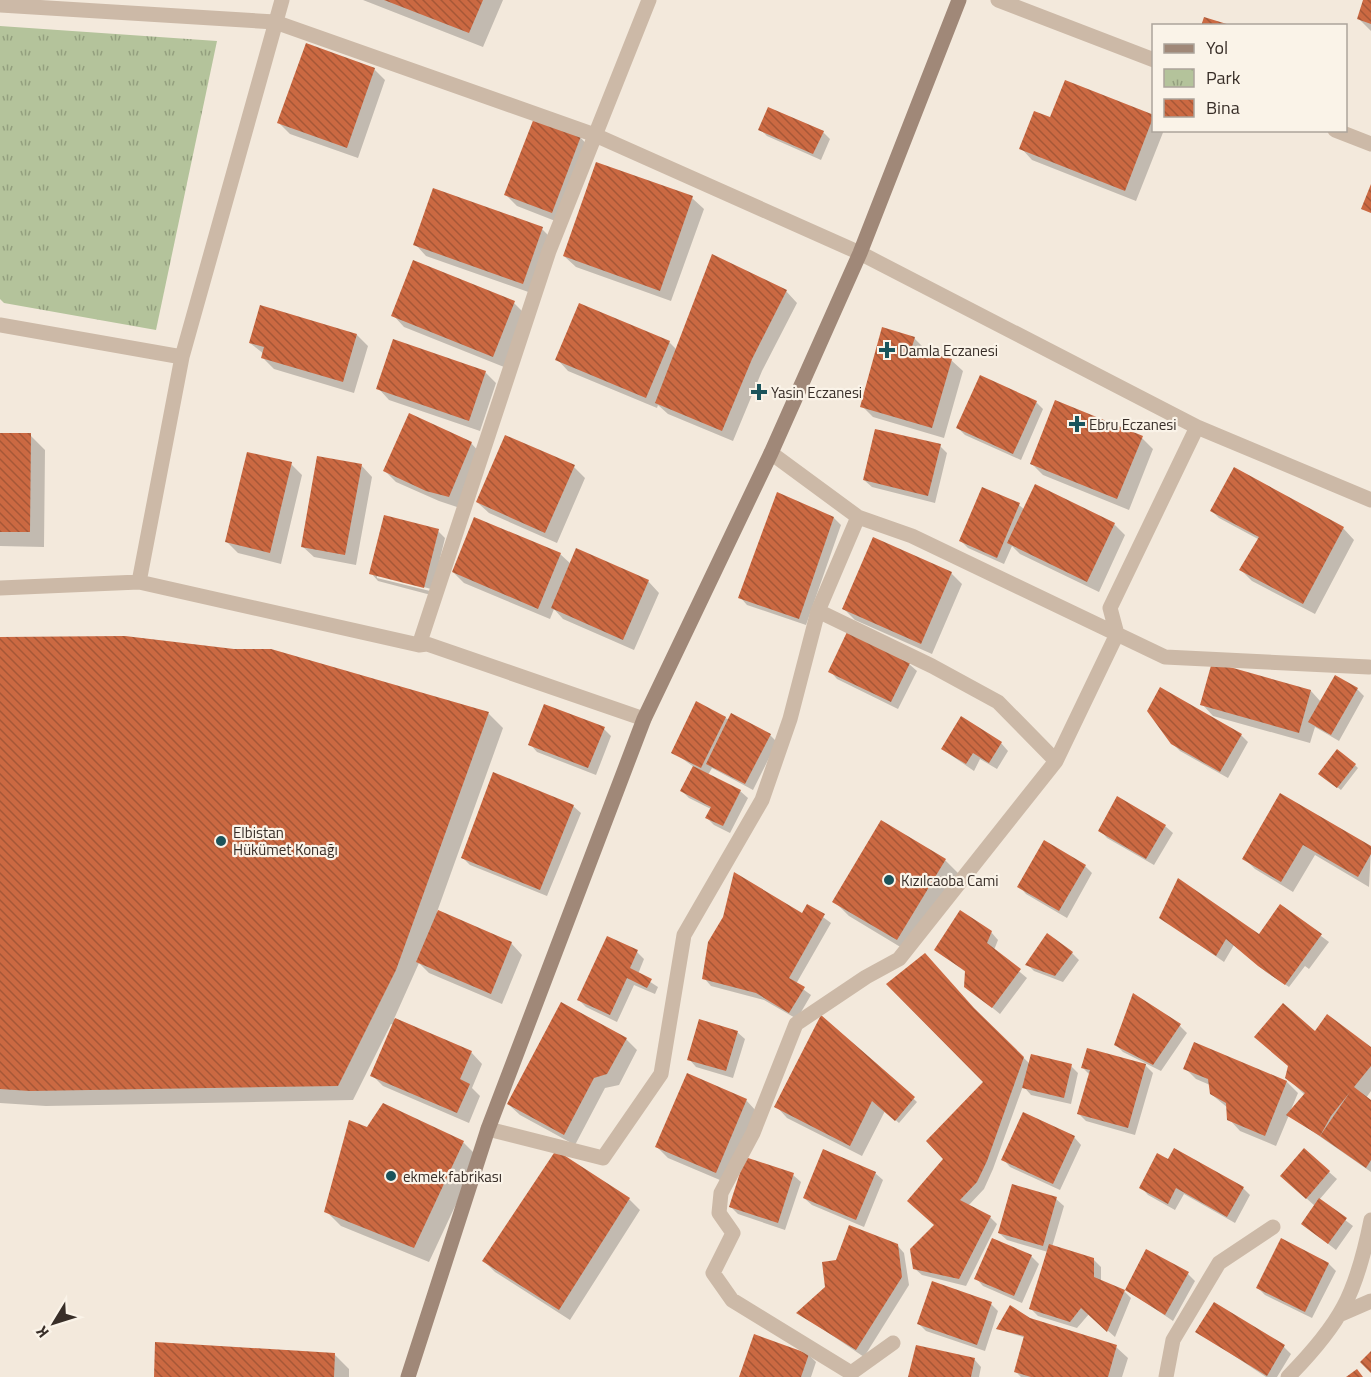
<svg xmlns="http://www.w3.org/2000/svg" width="1371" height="1377" viewBox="0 0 1371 1377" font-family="'Titillium Web',sans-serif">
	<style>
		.park { fill: url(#park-tufts) }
		.shadow { fill: #0003; fill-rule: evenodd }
		.building { fill: url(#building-back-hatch) }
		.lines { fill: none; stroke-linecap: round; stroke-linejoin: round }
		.minor { stroke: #ccb9a7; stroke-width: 15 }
		.secondary { stroke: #a08878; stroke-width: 15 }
		.poi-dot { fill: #1b545b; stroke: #faf3e8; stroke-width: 2 }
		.labels { text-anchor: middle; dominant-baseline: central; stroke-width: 4.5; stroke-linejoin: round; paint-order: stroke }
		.poi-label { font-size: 15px; fill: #382e28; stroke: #faf3e8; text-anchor: start }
	</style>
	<defs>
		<pattern id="park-tufts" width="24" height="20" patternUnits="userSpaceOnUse" patternTransform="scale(1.5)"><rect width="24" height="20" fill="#b4c39b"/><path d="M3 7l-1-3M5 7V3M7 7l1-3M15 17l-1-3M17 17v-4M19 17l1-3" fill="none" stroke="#939f7e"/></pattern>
		<pattern id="building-back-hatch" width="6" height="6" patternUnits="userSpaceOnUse" patternTransform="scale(1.5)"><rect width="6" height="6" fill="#cb6942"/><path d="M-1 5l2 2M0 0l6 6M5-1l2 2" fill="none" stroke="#a65737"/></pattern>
	</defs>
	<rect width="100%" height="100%" fill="#f3e9dc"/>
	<path class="park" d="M 0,26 L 217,41 L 156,330 L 4,303 L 0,299 Z"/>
	<path class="shadow" d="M 363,0 L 503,0 L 483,47 Z
		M 1364,0 L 1371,0 L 1371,31 L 1359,19 Z
		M 374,69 L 385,80 L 358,158 L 290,134 L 279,123 Z
		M 1066,82 L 1154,117 L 1154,130 L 1164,130 L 1136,201 L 1032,160 L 1021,148 L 1051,119 Z
		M 760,129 L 823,132 L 830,139 L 821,160 L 767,136 Z
		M 580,137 L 591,149 L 563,224 L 517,206 L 506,195 Z
		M 692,198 L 704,209 L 671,301 L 576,267 L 564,256 Z
		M 542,229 L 553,240 L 534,294 L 426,256 L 415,244 Z
		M 786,291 L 797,303 L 762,371 L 733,441 L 668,414 L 658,405 L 657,408 L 568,371 L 557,359 L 669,342 L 677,350 Z
		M 514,303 L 525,314 L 504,367 L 404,327 L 393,315 Z
		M 357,335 L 368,346 L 354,393 L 274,369 L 263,358 L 264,354 L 250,343 Z
		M 914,338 L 925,349 L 924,352 L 951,360 L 963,371 L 944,438 L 873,417 L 862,406 Z
		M 485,372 L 496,383 L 480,431 L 389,400 L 378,388 Z
		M 1036,402 L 1043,409 L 1021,460 L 965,435 L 958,428 Z
		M 0,435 L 30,435 L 45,450 L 44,547 L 0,546 Z
		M 1142,438 L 1153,449 L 1129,510 L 1043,475 L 1031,463 Z
		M 471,443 L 482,455 L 460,508 L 439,501 L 396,482 L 385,471 Z
		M 940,446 L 947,453 L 935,503 L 872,487 L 864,480 Z
		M 291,464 L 302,475 L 281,564 L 238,553 L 227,542 Z
		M 361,465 L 372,477 L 356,565 L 314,557 L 302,546 Z
		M 574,467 L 585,478 L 557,543 L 489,513 L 477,502 Z
		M 983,489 L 1019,505 L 1025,510 L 1114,524 L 1125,535 L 1099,592 L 1020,554 L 1012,546 L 1004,564 L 968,548 L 961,541 Z
		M 1212,511 L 1343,528 L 1354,540 L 1315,614 L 1252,581 L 1241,570 L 1258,539 L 1219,518 Z
		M 834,518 L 841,525 L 806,625 L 747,605 L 740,597 Z
		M 438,531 L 445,538 L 431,595 L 378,581 L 371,573 ZM 377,574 L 431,589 L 430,591 L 377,578 Z
		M 560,554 L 571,564 L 648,581 L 659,593 L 634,650 L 563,619 L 554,609 L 550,619 L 464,583 L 453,572 Z
		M 951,573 L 962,584 L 932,654 L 855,620 L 844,609 Z
		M 0,638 L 271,651 L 489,714 L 503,728 L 437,912 L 511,943 L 522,955 L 502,1004 L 429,973 L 419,963 L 394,1019 L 471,1052 L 482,1064 L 472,1088 L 480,1096 L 469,1123 L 383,1086 L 372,1075 L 394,1025 L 391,1024 L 353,1100 L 46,1106 L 0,1103 Z
		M 909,664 L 917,671 L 898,709 L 837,679 L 830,671 Z
		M 1357,689 L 1364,696 L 1339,741 L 1315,727 L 1310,743 L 1213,716 L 1202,704 L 1311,691 L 1321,702 Z
		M 725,718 L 770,735 L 777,742 L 753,790 L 712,768 L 708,775 L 740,791 L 748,798 L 730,833 L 714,825 L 707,818 L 711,809 L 689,798 L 682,791 L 694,767 L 673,752 Z
		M 604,729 L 611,736 L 596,775 L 537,752 L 530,744 Z
		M 1241,735 L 1248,742 L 1228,778 L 1180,751 L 1172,743 Z
		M 1001,743 L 1008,751 L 997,769 L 980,759 L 974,771 L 942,749 Z
		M 1355,765 L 1358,768 L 1341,790 L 1324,777 Z
		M 1281,795 L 1371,848 L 1369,887 L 1315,855 L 1293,892 L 1255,869 L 1244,858 Z
		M 1118,798 L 1165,826 L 1173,833 L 1154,865 L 1107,838 L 1100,830 Z
		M 573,806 L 581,813 L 547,896 L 470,865 L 463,858 Z
		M 945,860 L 960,875 L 912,954 L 849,916 L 834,901 Z
		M 1085,866 L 1092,873 L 1067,918 L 1026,894 L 1019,886 Z
		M 808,906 L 831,923 L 796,984 L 811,995 L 797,1019 L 764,1000 L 711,986 L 704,978 L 803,915 Z
		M 1281,906 L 1329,942 L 1309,969 L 1305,966 L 1289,987 L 1266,972 L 1234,945 L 1224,962 L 1161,918 L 1259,936 Z
		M 991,932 L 998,940 L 994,950 L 1027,978 L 1000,1014 L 966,986 L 967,973 L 936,950 Z
		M 637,952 L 644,959 L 638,974 L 658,987 L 655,994 L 634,985 L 617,1022 L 586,1007 L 579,1000 Z
		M 1072,953 L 1079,960 L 1063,982 L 1034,971 L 1027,964 Z
		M 980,1016 L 1030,1064 L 1071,1066 L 1078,1073 L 1071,1104 L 1031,1095 L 1023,1086 L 993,1169 L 984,1189 L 968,1206 L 990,1217 L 997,1224 L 966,1286 L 922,1275 L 914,1268 L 936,1226 L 945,1159 L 985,1082 Z
		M 1180,1026 L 1187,1033 L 1161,1071 L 1123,1052 L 1116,1045 Z
		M 737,1032 L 745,1039 L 733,1078 L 696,1067 L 689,1059 Z
		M 1315,1033 L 1371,1049 L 1371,1091 L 1366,1098 L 1371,1102 L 1371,1172 L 1289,1115 L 1276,1146 L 1240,1131 L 1229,1119 L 1228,1108 L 1211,1094 L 1210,1085 L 1196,1079 L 1185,1068 L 1195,1044 L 1287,1082 L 1298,1093 L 1290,1112 L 1305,1095 L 1287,1078 Z
		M 626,1039 L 637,1050 L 619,1085 L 605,1088 L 575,1145 L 520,1115 L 508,1104 Z
		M 1145,1065 L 1153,1073 L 1135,1135 L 1086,1121 L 1079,1114 L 1090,1075 L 1083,1068 Z
		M 892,1079 L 917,1102 L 899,1123 L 885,1111 L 862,1156 L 787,1118 L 776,1106 Z
		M 746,1100 L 757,1112 L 727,1183 L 668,1158 L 657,1147 Z
		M 384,1105 L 464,1143 L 478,1157 L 429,1262 L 341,1226 L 326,1211 L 368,1129 Z
		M 1074,1137 L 1081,1145 L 1060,1190 L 1010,1167 L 1003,1159 Z
		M 1304,1150 L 1337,1179 L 1319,1200 L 1353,1226 L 1336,1250 L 1303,1224 L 1315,1206 L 1289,1183 Z
		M 875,1173 L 883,1180 L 864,1227 L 812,1205 L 804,1198 Z
		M 793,1175 L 801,1182 L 785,1230 L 738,1214 L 731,1207 Z
		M 1141,1187 L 1243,1188 L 1250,1195 L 1235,1223 L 1184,1194 L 1175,1210 L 1148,1195 Z
		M 629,1199 L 640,1210 L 570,1320 L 495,1272 L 484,1261 Z
		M 1056,1199 L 1064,1206 L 1052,1247 L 1094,1260 L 1101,1267 L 1101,1282 L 1124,1291 L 1131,1298 L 1115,1337 L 1089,1314 L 1077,1328 L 1038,1316 L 1031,1309 L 1048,1252 L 1007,1240 L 999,1233 Z
		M 1282,1240 L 1329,1264 L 1336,1271 L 1312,1318 L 1265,1295 L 1258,1288 Z
		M 897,1245 L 904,1253 L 909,1285 L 864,1357 L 799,1313 L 826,1287 L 837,1262 Z
		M 1147,1251 L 1188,1274 L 1195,1281 L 1173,1321 L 1127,1290 Z
		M 1031,1256 L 1039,1264 L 1022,1303 L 983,1286 L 976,1278 Z
		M 991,1304 L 998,1311 L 985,1351 L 926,1331 L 918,1323 Z
		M 1029,1319 L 1116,1347 L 1128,1358 L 1122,1377 L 1021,1377 L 1016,1372 L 1026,1338 L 998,1329 Z
		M 1197,1331 L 1284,1347 L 1291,1354 L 1277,1377 L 1266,1377 Z
		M 334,1354 L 349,1369 L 349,1377 L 156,1377 Z
		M 809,1355 L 816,1362 L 811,1377 L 742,1377 Z
		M 974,1359 L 981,1367 L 979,1377 L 910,1377 Z"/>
	<path class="building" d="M 384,0 L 483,0 L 469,33 Z
		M 1363,0 L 1371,0 L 1371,24 L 1357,19 Z
		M 1204,17 L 1230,25 L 1230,26 L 1201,26 Z
		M 306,43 L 375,68 L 347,148 L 277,123 Z
		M 1065,80 L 1154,115 L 1125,191 L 1019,149 L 1034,111 L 1050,117 Z
		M 768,107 L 824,131 L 813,154 L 758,130 Z
		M 534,118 L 581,136 L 552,213 L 504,195 Z
		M 596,162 L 693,196 L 660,291 L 563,256 Z
		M 1371,184 L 1371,213 L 1361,209 Z
		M 433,188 L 543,227 L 523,284 L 413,245 Z
		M 712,254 L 787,290 L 752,359 L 722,431 L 655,403 Z
		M 413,260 L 515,301 L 493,357 L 391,316 Z
		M 579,303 L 670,341 L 646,398 L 555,360 Z
		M 260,305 L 357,334 L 343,382 L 261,358 L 264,347 L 249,343 Z
		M 882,327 L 915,337 L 912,347 L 952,359 L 932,428 L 860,407 Z
		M 393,339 L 486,371 L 469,421 L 376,389 Z
		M 980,375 L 1037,401 L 1013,454 L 956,428 Z
		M 1055,400 L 1143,436 L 1117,499 L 1030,464 Z
		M 409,413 L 472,442 L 449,497 L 426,491 L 383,471 Z
		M 875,429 L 941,444 L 928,496 L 863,480 Z
		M 0,433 L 31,433 L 30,532 L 0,532 Z
		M 505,435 L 575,465 L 545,533 L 476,502 Z
		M 247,452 L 292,462 L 270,553 L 225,542 Z
		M 317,456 L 362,464 L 345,555 L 301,547 Z
		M 1234,467 L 1344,527 L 1303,604 L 1239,570 L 1259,537 L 1210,511 Z
		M 1035,484 L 1115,523 L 1087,582 L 1007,543 Z
		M 982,487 L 1020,503 L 997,558 L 959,541 Z
		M 777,492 L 834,517 L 799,619 L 738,598 Z
		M 384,515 L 439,529 L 424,588 L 369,574 Z
		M 474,517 L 561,553 L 538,609 L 452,572 Z
		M 873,537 L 952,572 L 921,644 L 842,609 Z
		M 576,548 L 649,580 L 623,640 L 551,608 Z
		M 847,632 L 910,663 L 891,702 L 828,672 Z
		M 125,636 L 234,649 L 271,649 L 489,712 L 396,970 L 338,1086 L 30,1091 L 0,1089 L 0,637 Z
		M 1212,662 L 1311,690 L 1299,733 L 1200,705 Z
		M 1335,675 L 1358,688 L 1331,735 L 1308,722 Z
		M 1160,687 L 1242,734 L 1220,772 L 1171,744 L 1147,711 Z
		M 696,701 L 726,717 L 701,768 L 671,753 Z
		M 544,704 L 605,727 L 588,768 L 528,745 Z
		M 731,713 L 771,734 L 745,784 L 706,764 Z
		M 961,716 L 1002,742 L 989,763 L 973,753 L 966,764 L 941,749 Z
		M 1337,749 L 1356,764 L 1337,788 L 1318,774 Z
		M 693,766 L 741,790 L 723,826 L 705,818 L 711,807 L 680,791 Z
		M 493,772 L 574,805 L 540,890 L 461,858 Z
		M 1280,793 L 1371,846 L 1371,854 L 1358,877 L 1303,845 L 1281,882 L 1242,859 Z
		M 1117,796 L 1166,825 L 1146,859 L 1098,831 Z
		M 881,820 L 946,859 L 897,940 L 832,902 Z
		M 1044,840 L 1086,865 L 1059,911 L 1017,887 Z
		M 734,872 L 802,913 L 807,904 L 825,914 L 789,978 L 805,987 L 789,1013 L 756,993 L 702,979 L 708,942 L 723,917 Z
		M 1178,878 L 1259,934 L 1280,904 L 1322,934 L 1285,985 L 1258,966 L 1226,939 L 1216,956 L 1159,918 Z
		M 438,910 L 512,942 L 491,994 L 416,962 Z
		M 960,910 L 992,931 L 987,943 L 1021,969 L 992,1008 L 964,987 L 965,971 L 934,950 Z
		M 1047,933 L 1073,952 L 1055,976 L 1025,965 Z
		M 607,936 L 638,950 L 630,968 L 652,979 L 647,988 L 627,978 L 610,1015 L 577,1000 Z
		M 925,953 L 974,1008 L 1024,1057 L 987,1161 L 977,1182 L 960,1200 L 991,1216 L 959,1279 L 913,1269 L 910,1249 L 934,1225 L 907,1201 L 943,1159 L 926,1141 L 983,1082 L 886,984 Z
		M 1133,993 L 1181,1024 L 1153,1065 L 1114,1045 Z
		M 561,1002 L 627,1038 L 607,1074 L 594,1078 L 564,1135 L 507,1104 Z
		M 1283,1003 L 1315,1031 L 1327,1014 L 1371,1047 L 1371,1066 L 1354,1087 L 1371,1100 L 1371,1160 L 1366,1168 L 1320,1136 L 1350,1092 L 1331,1116 L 1320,1136 L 1286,1115 L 1305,1093 L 1285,1078 L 1288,1066 L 1254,1037 Z
		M 821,1015 L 915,1097 L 895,1121 L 872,1101 L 850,1146 L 774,1107 Z
		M 395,1018 L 472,1051 L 460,1079 L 470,1084 L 457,1113 L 370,1076 Z
		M 699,1019 L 738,1031 L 726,1071 L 687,1060 Z
		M 1194,1042 L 1287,1081 L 1265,1136 L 1227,1120 L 1226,1103 L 1210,1094 L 1208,1079 L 1183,1069 Z
		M 1087,1048 L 1146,1064 L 1128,1128 L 1077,1114 L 1090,1070 L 1081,1068 Z
		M 1031,1054 L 1072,1064 L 1064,1098 L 1022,1088 Z
		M 687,1073 L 747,1099 L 716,1173 L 655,1147 Z
		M 383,1103 L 464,1141 L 414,1248 L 324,1212 L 349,1120 L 367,1127 Z
		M 1023,1112 L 1075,1136 L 1053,1184 L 1001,1160 Z
		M 1174,1148 L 1244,1187 L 1227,1217 L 1176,1188 L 1168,1204 L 1139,1188 L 1157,1153 L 1168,1159 Z
		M 1304,1148 L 1330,1171 L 1306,1199 L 1280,1176 Z
		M 823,1149 L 876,1172 L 856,1220 L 803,1198 Z
		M 556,1150 L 630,1198 L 559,1310 L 482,1261 Z
		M 745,1157 L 794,1173 L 778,1223 L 729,1207 Z
		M 1012,1184 L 1057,1197 L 1043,1246 L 998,1233 Z
		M 1319,1198 L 1347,1218 L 1328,1244 L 1301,1224 Z
		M 849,1225 L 898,1244 L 902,1277 L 856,1350 L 796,1313 L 825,1287 L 822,1262 L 836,1260 Z
		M 992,1238 L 1032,1255 L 1014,1296 L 974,1279 Z
		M 1281,1238 L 1329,1263 L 1305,1312 L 1256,1288 Z
		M 1049,1244 L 1094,1258 L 1094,1277 L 1125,1290 L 1107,1332 L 1081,1308 L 1070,1322 L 1029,1309 Z
		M 1146,1249 L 1189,1272 L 1165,1315 L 1125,1290 Z
		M 932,1281 L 992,1302 L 977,1345 L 917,1324 Z
		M 1214,1302 L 1285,1345 L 1267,1376 L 1195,1332 Z
		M 1010,1305 L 1030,1318 L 1117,1345 L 1108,1377 L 1031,1377 L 1014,1372 L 1024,1336 L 996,1329 Z
		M 754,1334 L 809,1354 L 801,1377 L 739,1377 Z
		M 155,1342 L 335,1353 L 334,1377 L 154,1377 Z
		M 916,1345 L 975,1358 L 971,1377 L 908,1377 Z
		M 1371,1351 L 1371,1373 L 1360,1362 Z
		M 1357,1369 L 1363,1377 L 1346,1377 Z"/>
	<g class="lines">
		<path class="minor" d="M 998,0 L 1154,60
			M 0,5 L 275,22 L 595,135 L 860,253 L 1197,427 L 1371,500
			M 1335,130 L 1371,144
			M 0,325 L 182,357
			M 858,517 L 912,536 L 1165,657 L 1369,667
			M 139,582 L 182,357 L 282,0
			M 0,588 L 139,582 L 419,645 L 427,644 L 644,719
			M 818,611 L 932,666 L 998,702 L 1056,761
			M 419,645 L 549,251 L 649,0
			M 488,1129 L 603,1158 L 661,1074 L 684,935 L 762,800 L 790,719 L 818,611 L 858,517 L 771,453
			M 1341,1314 L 1371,1301
			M 893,1343 L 851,1373 L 732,1300 L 713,1273 L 733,1233 L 719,1213 L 721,1193 L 753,1133 L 796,1024 L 866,977 L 899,959 L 1056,761 L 1117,634 L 1110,608 L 1197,427
			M 1166,1377 L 1173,1340 L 1219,1263 L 1273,1227
			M 1288,1377 C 1341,1323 1356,1295 1371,1220"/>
		<path class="secondary" d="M 408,1377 L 488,1129 L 644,719 L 771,453 L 860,253 L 959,0"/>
	</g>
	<g class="poi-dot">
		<path d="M884 341h6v6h6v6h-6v6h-6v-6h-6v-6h6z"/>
		<path d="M756 383h6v6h6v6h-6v6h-6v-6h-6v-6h6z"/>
		<path d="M1074 415h6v6h6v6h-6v6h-6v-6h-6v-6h6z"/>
		<circle cx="221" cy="841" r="6"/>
		<circle cx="889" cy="880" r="6"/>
		<circle cx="391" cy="1176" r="6"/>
	</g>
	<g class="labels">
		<g class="poi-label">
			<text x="899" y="350">Damla Eczanesi</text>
			<text x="771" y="392">Yasin Eczanesi</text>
			<text x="1089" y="424">Ebru Eczanesi</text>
			<text x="233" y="832">Elbistan<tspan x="233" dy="17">Hükümet Konağı</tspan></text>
			<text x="901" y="880">Kızılcaoba Cami</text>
			<text x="403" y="1176">ekmek fabrikası</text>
		</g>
	</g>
	<rect x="1152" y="24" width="195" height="108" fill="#faf3e8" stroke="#aca49b" stroke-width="1.5"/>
	<rect x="1164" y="44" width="30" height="9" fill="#a08878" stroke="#aca49b" stroke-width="1.5"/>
	<text x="1206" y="54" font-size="18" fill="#382e28">Yol</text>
	<rect x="1164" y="69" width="30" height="18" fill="url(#park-tufts)" stroke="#aca49b" stroke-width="1.5"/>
	<text x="1206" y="84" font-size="18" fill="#382e28">Park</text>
	<rect x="1164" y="99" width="30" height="18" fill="url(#building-back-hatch)" stroke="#aca49b" stroke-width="1.5"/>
	<text x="1206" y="114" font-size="18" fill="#382e28">Bina</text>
	<g transform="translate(54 1323) rotate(232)" stroke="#faf3e8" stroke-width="4.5" paint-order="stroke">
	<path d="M0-4.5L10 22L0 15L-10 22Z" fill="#382e28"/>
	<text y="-9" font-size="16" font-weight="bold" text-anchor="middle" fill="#382e28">K</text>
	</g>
</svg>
